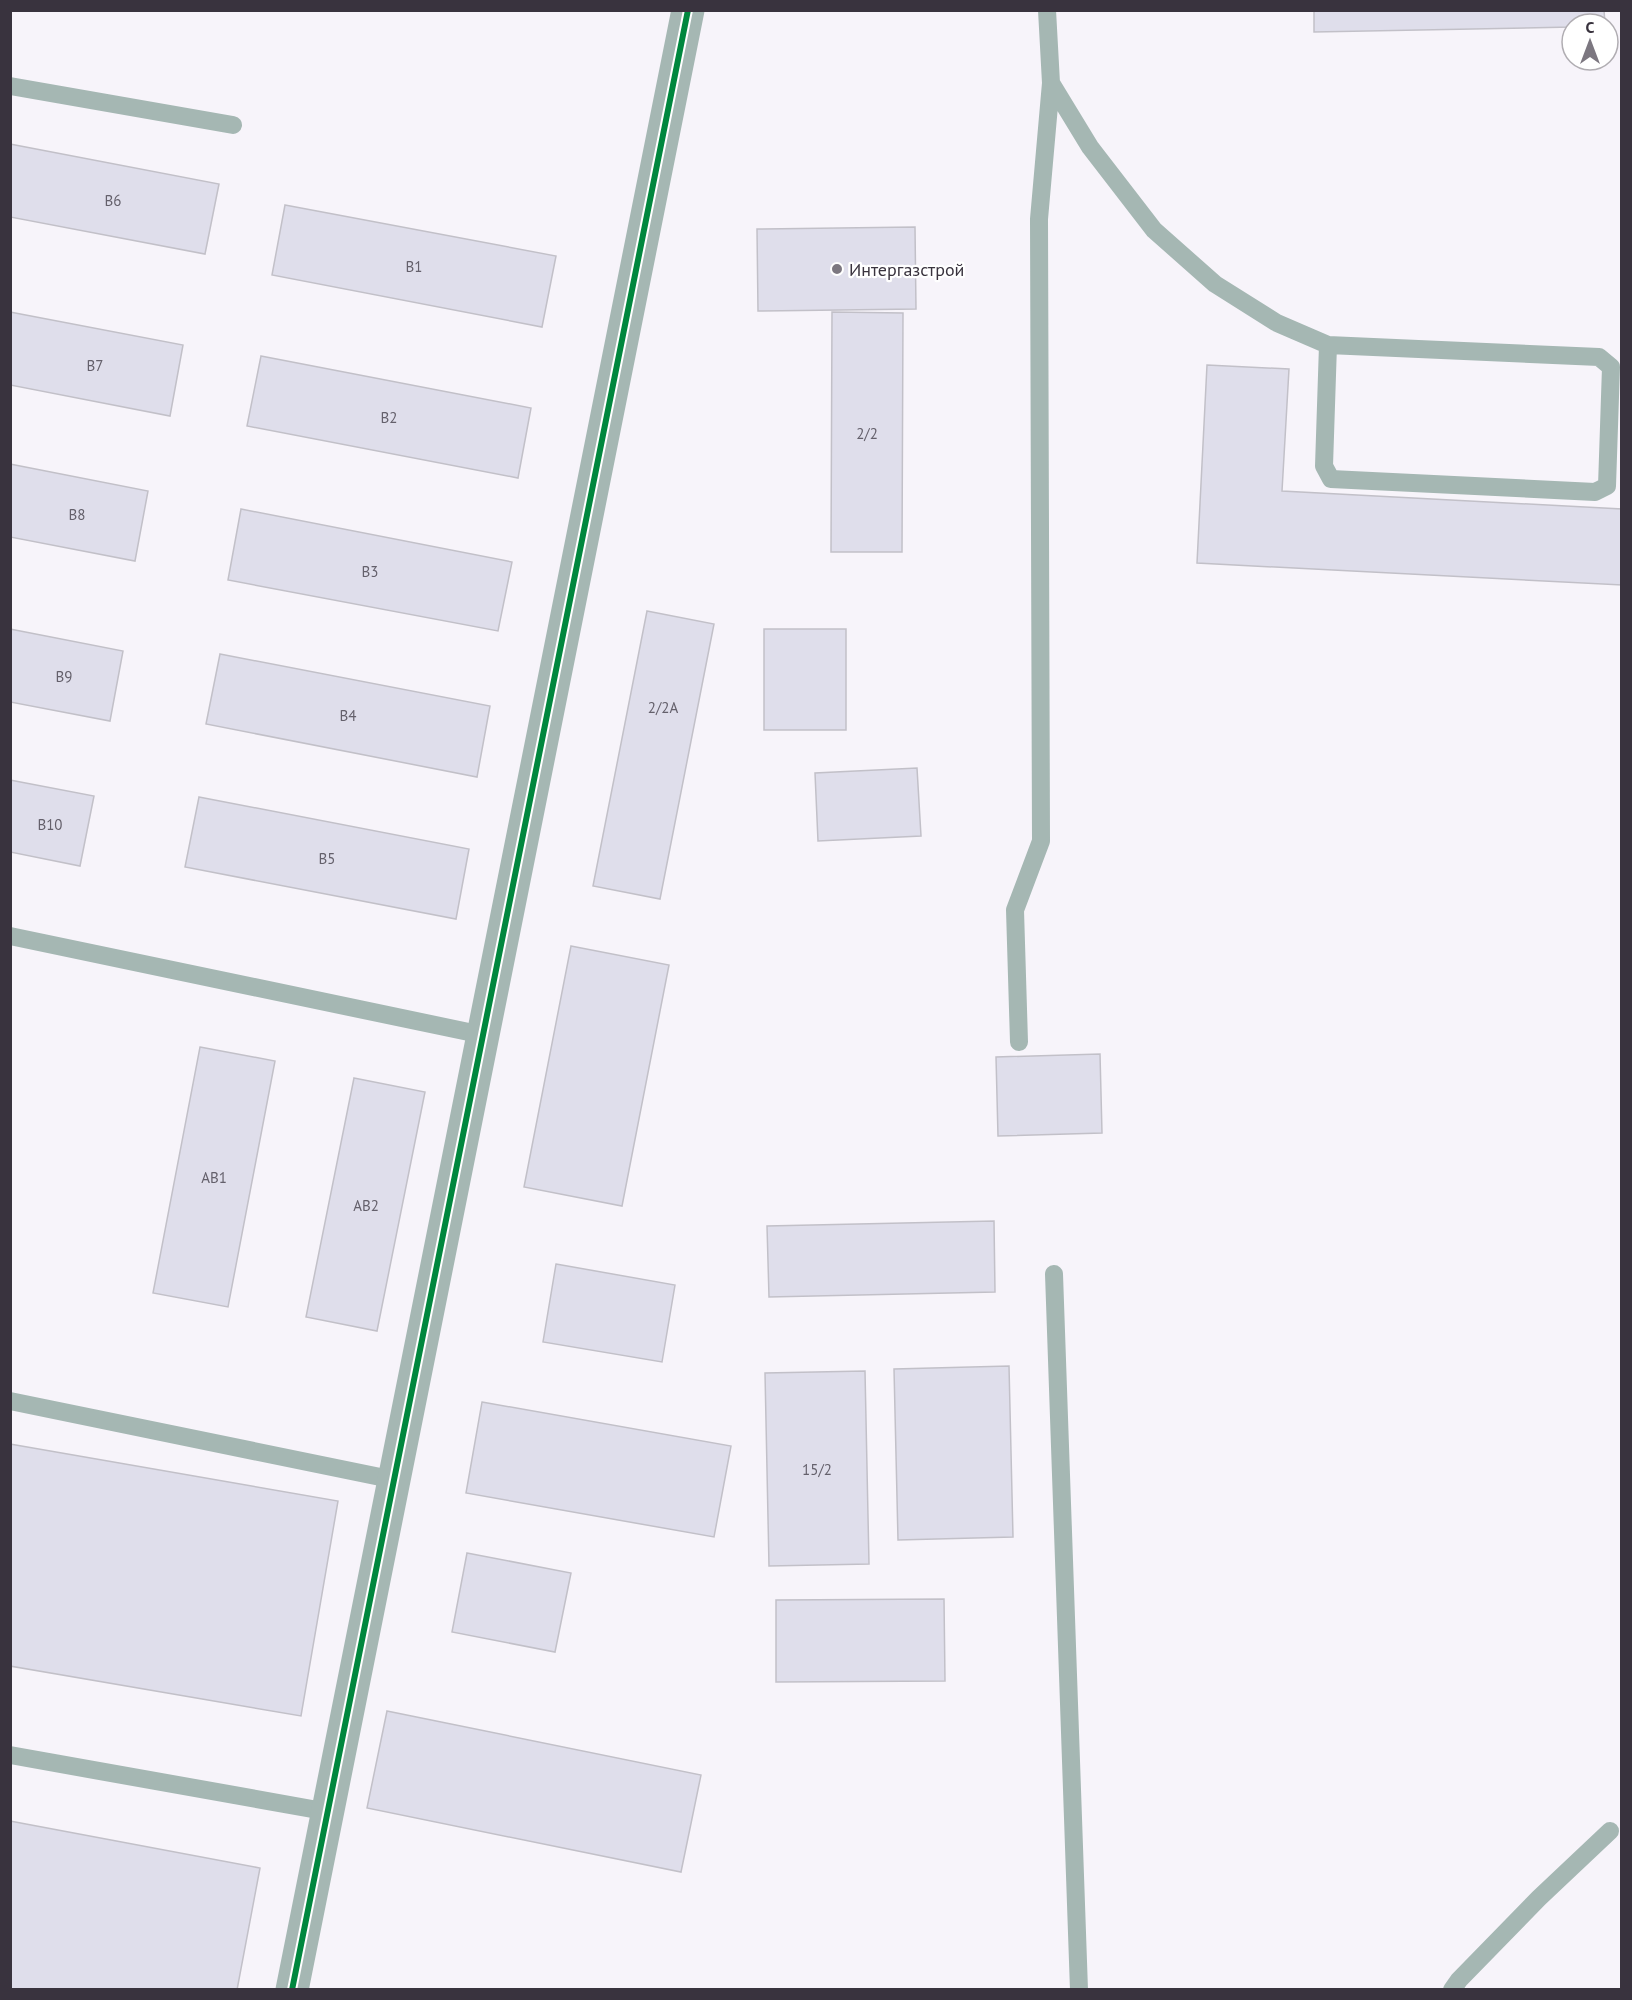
<svg xmlns="http://www.w3.org/2000/svg" width="1632" height="2000" viewBox="0 0 1632 2000" font-family="'PT Sans',sans-serif">
	<style>
		.building { fill: #dfdeeb; stroke: #c2c0c8; stroke-width: 1.5 }
		.lines { fill: none; stroke-linecap: round; stroke-linejoin: round }
		.service { stroke: #a5b7b3; stroke-width: 18 }
		.minor { stroke: #a5b7b3; stroke-width: 33 }
		.cycleway-casing { stroke: #fff; stroke-width: 10 }
		.cycleway { stroke: #00873e; stroke-width: 6 }
		.poi-dot { fill: #7c7780; stroke: #fff; stroke-width: 2 }
		.labels { text-anchor: middle; dominant-baseline: central; stroke-width: 4.5; stroke-linejoin: round; paint-order: stroke }
		.number-label { font-size: 15px; fill: #64606b }
		.poi-label { font-size: 18px; fill: #39333e; stroke: #fff; text-anchor: start }
	</style>
	<rect width="100%" height="100%" fill="#f7f4fa"/>
	<path class="building" d="M 1314,10 L 1604,10 L 1605,24 L 1572,24 L 1572,27 L 1314,32 Z
		M 10,144 L 219,184 L 205,254 L 10,217 Z
		M 285,205 L 556,256 L 542,327 L 272,275 Z
		M 915,227 L 916,309 L 758,311 L 757,229 Z
		M 10,312 L 183,345 L 170,416 L 10,385 Z
		M 832,312 L 903,313 L 902,552 L 831,552 Z
		M 261,356 L 531,408 L 518,478 L 247,426 Z
		M 1207,365 L 1289,369 L 1282,491 L 1622,509 L 1622,585 L 1197,563 Z
		M 10,464 L 148,491 L 135,561 L 10,537 Z
		M 241,509 L 512,562 L 498,631 L 228,580 Z
		M 647,611 L 714,624 L 660,899 L 593,886 Z
		M 10,629 L 123,651 L 110,721 L 10,702 Z
		M 764,629 L 846,629 L 846,730 L 764,730 Z
		M 220,654 L 490,706 L 477,777 L 206,724 Z
		M 917,768 L 921,836 L 818,841 L 815,773 Z
		M 10,780 L 94,796 L 80,866 L 10,852 Z
		M 199,797 L 469,849 L 456,919 L 185,867 Z
		M 571,946 L 669,965 L 622,1206 L 524,1187 Z
		M 200,1047 L 275,1061 L 228,1307 L 153,1293 Z
		M 1100,1054 L 1102,1133 L 998,1136 L 996,1057 Z
		M 354,1078 L 425,1092 L 377,1331 L 306,1317 Z
		M 994,1221 L 995,1292 L 769,1297 L 767,1226 Z
		M 556,1264 L 675,1285 L 662,1362 L 543,1342 Z
		M 1009,1366 L 1013,1537 L 898,1540 L 894,1369 Z
		M 865,1371 L 869,1564 L 769,1566 L 765,1373 Z
		M 482,1402 L 731,1446 L 714,1537 L 466,1493 Z
		M 10,1444 L 338,1501 L 301,1716 L 10,1666 Z
		M 467,1553 L 571,1573 L 555,1652 L 452,1632 Z
		M 944,1599 L 945,1681 L 776,1682 L 776,1600 Z
		M 387,1711 L 701,1775 L 681,1872 L 367,1808 Z
		M 10,1821 L 260,1868 L 237,1990 L 10,1990 Z"/>
	<g class="lines">
		<path class="service" d="M 1051,83 L 1090,147 L 1154,230 L 1215,284 L 1277,323 L 1328,345 L 1599,357 L 1611,367 L 1607,486 L 1595,492 L 1331,479 L 1324,466 L 1328,345
			M 10,86 L 233,125
			M 10,936 L 483,1035
			M 1019,1042 L 1015,910 L 1041,841 L 1039,219 L 1051,83 L 1047,10
			M 1054,1274 L 1079,1990
			M 10,1401 L 395,1480
			M 10,1755 L 329,1812
			M 1452,1990 L 1459,1980 L 1539,1898 L 1610,1831"/>
		<path class="minor" d="M 292,1990 L 688,10"/>
		<defs>
			<path id="cycleway" d="M 292,1990 L 688,10"/>
		</defs>
		<use href="#cycleway" class="cycleway-casing"/>
		<use href="#cycleway" class="cycleway"/>
	</g>
	<circle class="poi-dot" cx="837" cy="269" r="6"/>
	<g class="labels">
		<g class="number-label">
			<text x="113" y="200">В6</text>
			<text x="414" y="266">В1</text>
			<text x="95" y="365">В7</text>
			<text x="389" y="417">В2</text>
			<text x="867" y="433">2/2</text>
			<text x="77" y="514">В8</text>
			<text x="370" y="571">В3</text>
			<text x="64" y="676">В9</text>
			<text x="663" y="707">2/2А</text>
			<text x="348" y="715">В4</text>
			<text x="50" y="824">В10</text>
			<text x="327" y="858">В5</text>
			<text x="214" y="1177">АВ1</text>
			<text x="366" y="1205">АВ2</text>
			<text x="817" y="1469">15/2</text>
		</g>
		<g class="poi-label">
			<text x="849" y="269">Интергазстрой</text>
		</g>
	</g>
	<rect width="1632" height="2000" fill="none" stroke="#39333e" stroke-width="24"/>
	<g transform="translate(1590 42)"><circle r="28" fill="#ffffff" stroke="#b0adb2" stroke-width="1.5"/>
	<path d="M0-4.5L10 22L0 15L-10 22Z" fill="#7c7780"/>
	<text y="-9" font-size="16" font-weight="bold" text-anchor="middle" fill="#39333e">С</text>
	</g>
</svg>
